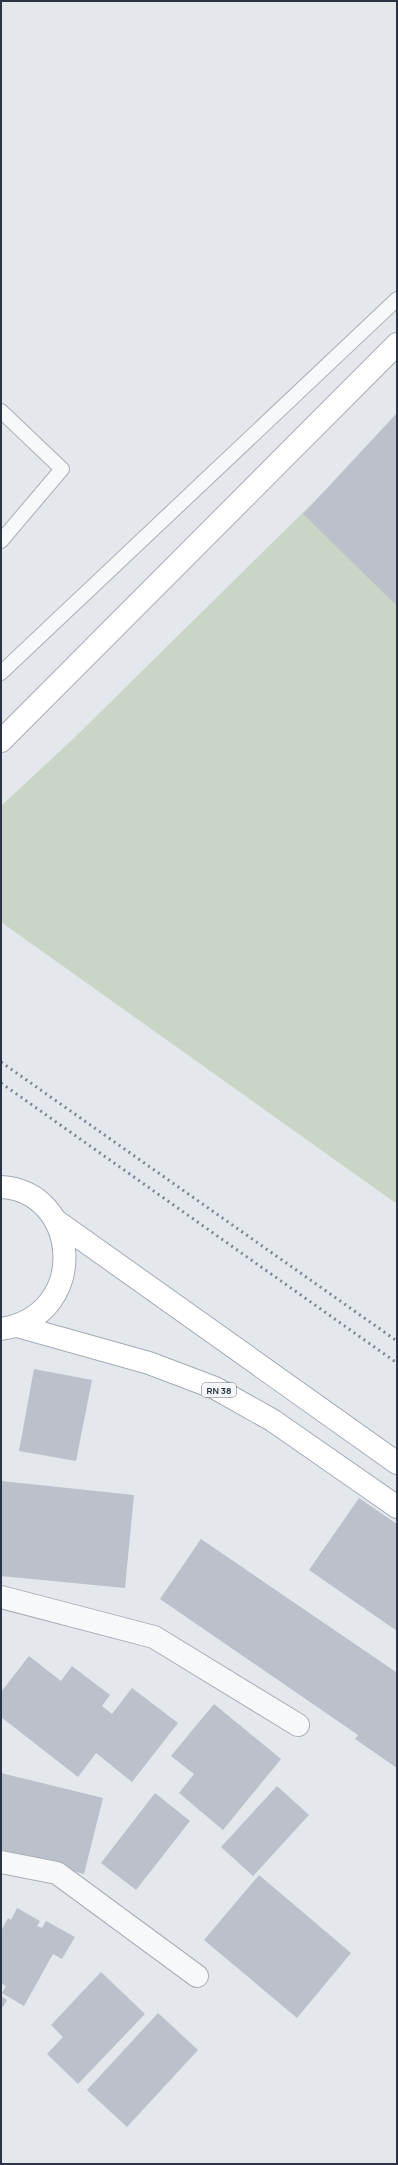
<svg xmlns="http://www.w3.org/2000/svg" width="398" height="2165" viewBox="0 0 398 2165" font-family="Manrope,sans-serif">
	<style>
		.green { fill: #c9d6c5 }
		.building { fill: #bbc0ca }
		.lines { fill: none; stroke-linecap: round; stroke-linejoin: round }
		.lane-casing { stroke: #a9aeb7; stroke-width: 16 }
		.street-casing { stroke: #a9aeb7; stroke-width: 24 }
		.secondary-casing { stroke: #a9aeb7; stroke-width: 24 }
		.primary-casing { stroke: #a3abb8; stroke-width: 24 }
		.lane { stroke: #f7f8fa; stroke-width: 14 }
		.street { stroke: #f7f8fa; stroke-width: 22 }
		.secondary { stroke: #fff; stroke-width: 22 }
		.primary { stroke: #fff; stroke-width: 22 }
		.rail { stroke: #7d8696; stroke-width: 3; stroke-dasharray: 2 4; stroke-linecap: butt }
		.labels { text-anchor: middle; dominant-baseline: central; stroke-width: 3; stroke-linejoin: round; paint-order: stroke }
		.shield { fill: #f4f6f9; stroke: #676e7b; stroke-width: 1 }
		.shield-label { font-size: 9px; font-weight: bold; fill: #2b3445 }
	</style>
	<rect width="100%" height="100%" fill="#e4e7ec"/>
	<path class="green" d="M 397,420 L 397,1204 L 1,922 L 1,806 L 73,739 Z"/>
	<path class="building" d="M 397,413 L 397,606 L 303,514 Z
		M 34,1369 L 92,1380 L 76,1461 L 19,1451 Z
		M 1,1481 L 134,1495 L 125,1588 L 1,1576 Z
		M 359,1498 L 397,1524 L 397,1631 L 309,1570 Z
		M 201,1539 L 396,1672 L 397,1671 L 397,1768 L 355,1739 L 358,1735 L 160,1599 Z
		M 29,1656 L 61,1681 L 72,1666 L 110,1695 L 102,1706 L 112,1714 L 132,1688 L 178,1723 L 132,1782 L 96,1753 L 78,1777 L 1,1717 L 1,1692 Z
		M 214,1704 L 281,1759 L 223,1830 L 179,1793 L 194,1774 L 171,1756 Z
		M 1,1773 L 103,1798 L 84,1874 L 1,1852 Z
		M 277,1786 L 309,1815 L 253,1876 L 221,1847 Z
		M 155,1793 L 190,1821 L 136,1890 L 101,1863 Z
		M 259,1875 L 351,1953 L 297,2018 L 204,1940 Z
		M 17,1908 L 40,1921 L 37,1926 L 42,1928 L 46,1921 L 75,1937 L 62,1959 L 53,1954 L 24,2006 L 2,1993 L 6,1986 L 1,1983 L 1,1931 L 8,1918 L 11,1920 Z
		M 101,1972 L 145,2014 L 78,2084 L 47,2054 L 63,2037 L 51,2025 Z
		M 1,1996 L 7,2000 L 3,2007 L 1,2006 Z
		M 158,2013 L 198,2050 L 127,2127 L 87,2090 Z"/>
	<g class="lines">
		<defs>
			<path id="lane" d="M 1,411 L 62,469 L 1,541
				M 1,673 L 397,299"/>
			<path id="street" d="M 1,1597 L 154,1637 L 298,1725
				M 1,1862 L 57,1873 L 197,1976"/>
			<path id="secondary" d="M 1,741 L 397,344"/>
			<path id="primary" d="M 1,1187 C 80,1191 91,1315 1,1329
				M 55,1220 L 397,1463
				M 17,1326 L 149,1363 L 215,1388 L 272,1420 L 397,1507"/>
		</defs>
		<use href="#lane" class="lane-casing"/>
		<use href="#street" class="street-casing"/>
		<use href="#secondary" class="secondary-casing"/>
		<use href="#primary" class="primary-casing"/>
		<use href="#lane" class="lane"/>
		<use href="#street" class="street"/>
		<use href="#secondary" class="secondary"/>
		<use href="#primary" class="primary"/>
		<path class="rail" d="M 1,1062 L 397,1341
			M 1,1083 L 397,1363"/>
	</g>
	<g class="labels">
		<rect class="shield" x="202" y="1383" width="34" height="14" rx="3"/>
		<g class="shield-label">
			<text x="219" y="1390">RN 38</text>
		</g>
	</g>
	<rect width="398" height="2165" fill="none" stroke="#2b3445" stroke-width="4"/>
</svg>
